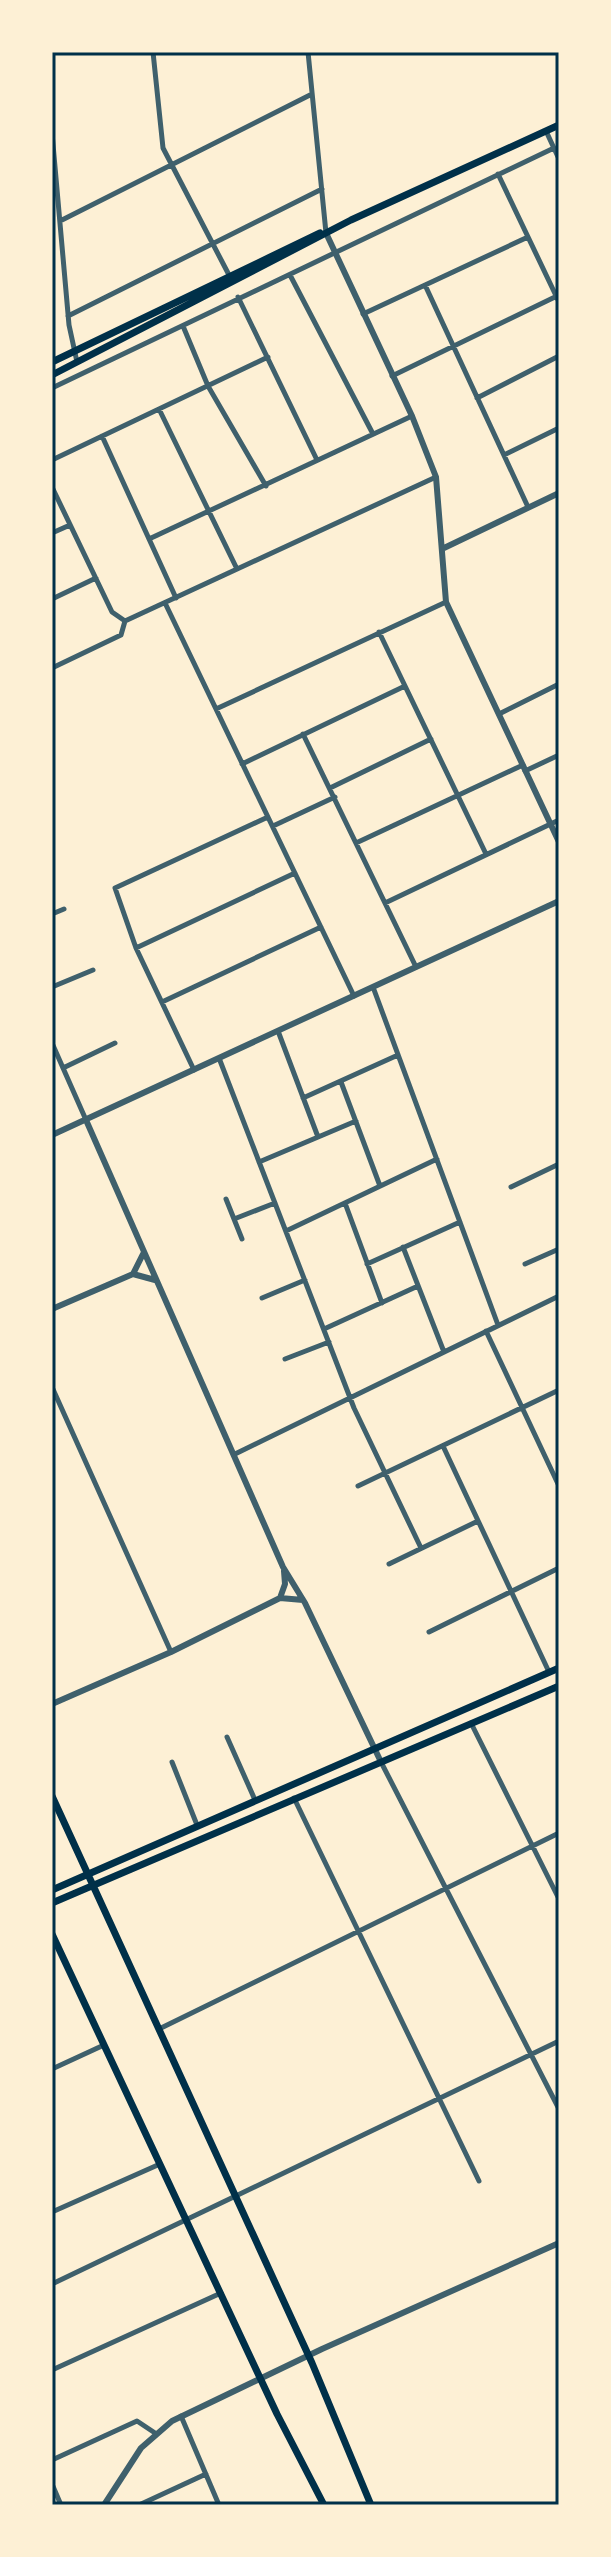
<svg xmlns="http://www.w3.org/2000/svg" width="611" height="2557" viewBox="0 0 611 2557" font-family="Raleway,sans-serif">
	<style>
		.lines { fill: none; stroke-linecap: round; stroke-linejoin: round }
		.minor { stroke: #3f606c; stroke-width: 5 }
		.tertiary { stroke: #3f606c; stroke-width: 6 }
		.primary { stroke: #003049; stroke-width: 7 }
		.neatline { fill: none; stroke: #003049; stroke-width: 3 }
	</style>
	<rect width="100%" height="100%" fill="#fdf0d5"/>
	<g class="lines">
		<path class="minor" d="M 153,52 L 163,148 L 229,275
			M 308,52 L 326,233
			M 546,131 L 559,159
			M 52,133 L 69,325 L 77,362
			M 498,174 L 559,302
			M 60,221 L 312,94
			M 290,275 L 373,434
			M 425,285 L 528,507
			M 238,297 L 317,460
			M 363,314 L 528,237
			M 68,316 L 322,189
			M 183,326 L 208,386 L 266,486
			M 392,376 L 557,296
			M 52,388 L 554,148
			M 477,398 L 559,356
			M 159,409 L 237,569
			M 102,436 L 176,598
			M 504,455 L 559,428
			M 52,460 L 268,357
			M 52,487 L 112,612 L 125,621
			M 52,533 L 70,525
			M 149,539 L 412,416
			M 52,599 L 96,578
			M 166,605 L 354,996
			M 125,621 L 436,477
			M 379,632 L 486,854
			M 52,668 L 121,635 L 125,621
			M 216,709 L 446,602
			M 499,714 L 559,684
			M 303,734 L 416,967
			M 242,764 L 405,686
			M 525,771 L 559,755
			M 330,788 L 431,739
			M 273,826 L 335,797
			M 356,843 L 523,765
			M 385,903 L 559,820
			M 52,914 L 64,909
			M 136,948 L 295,873
			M 52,987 L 93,970
			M 373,987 L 498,1325
			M 162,1002 L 321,927
			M 278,1031 L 318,1137
			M 52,1043 L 86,1120
			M 219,1058 L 354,1408 L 421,1548
			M 63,1068 L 115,1043
			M 194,1070 L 136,948 L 115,888 L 268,817
			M 341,1082 L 380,1186
			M 303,1098 L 398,1055
			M 259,1162 L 356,1121
			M 511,1187 L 559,1164
			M 226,1199 L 242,1239
			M 345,1203 L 382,1303
			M 234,1219 L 275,1203
			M 286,1231 L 437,1159
			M 403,1247 L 444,1352
			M 367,1264 L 460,1222
			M 525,1264 L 559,1249
			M 262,1298 L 305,1280
			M 324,1329 L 418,1286
			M 486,1331 L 559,1486
			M 285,1359 L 329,1342
			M 52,1387 L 171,1652
			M 443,1446 L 549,1672
			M 235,1454 L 559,1296
			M 358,1486 L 559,1390
			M 389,1564 L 478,1521
			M 429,1632 L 559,1568
			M 471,1723 L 559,1899
			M 227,1737 L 255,1800
			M 172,1762 L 197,1825
			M 381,1762 L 559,2109
			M 294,1798 L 479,2181
			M 159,2029 L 559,1833
			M 52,2069 L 104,2045
			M 52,2212 L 160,2164
			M 52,2284 L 559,2041
			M 52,2370 L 221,2293
			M 181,2416 L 219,2505
			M 52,2460 L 137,2421 L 155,2433
			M 52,2484 L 61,2505
			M 139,2505 L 206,2474"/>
		<path class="tertiary" d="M 326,233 L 412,416 L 436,477 L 446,602 L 559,842
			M 444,548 L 559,493
			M 86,1120 L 283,1567 L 305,1603 L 381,1762
			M 52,1135 L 559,901
			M 133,1274 L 143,1254
			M 52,1309 L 133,1274 L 155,1280
			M 280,1598 L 285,1584 L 284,1571
			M 52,1704 L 171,1652 L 280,1598 L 303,1600
			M 104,2505 L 141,2448 L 172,2421 L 322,2349 L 559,2243"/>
		<path class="primary" d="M 52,362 L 320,233
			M 52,375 L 351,220 L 559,125
			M 52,1796 L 312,2363 L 371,2505
			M 52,1890 L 559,1668
			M 52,1903 L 559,1686
			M 52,1934 L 277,2414 L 324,2505"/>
	</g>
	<rect width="611" height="2557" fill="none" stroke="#fdf0d5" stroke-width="108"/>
	<rect x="54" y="54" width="503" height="2449" class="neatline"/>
</svg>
